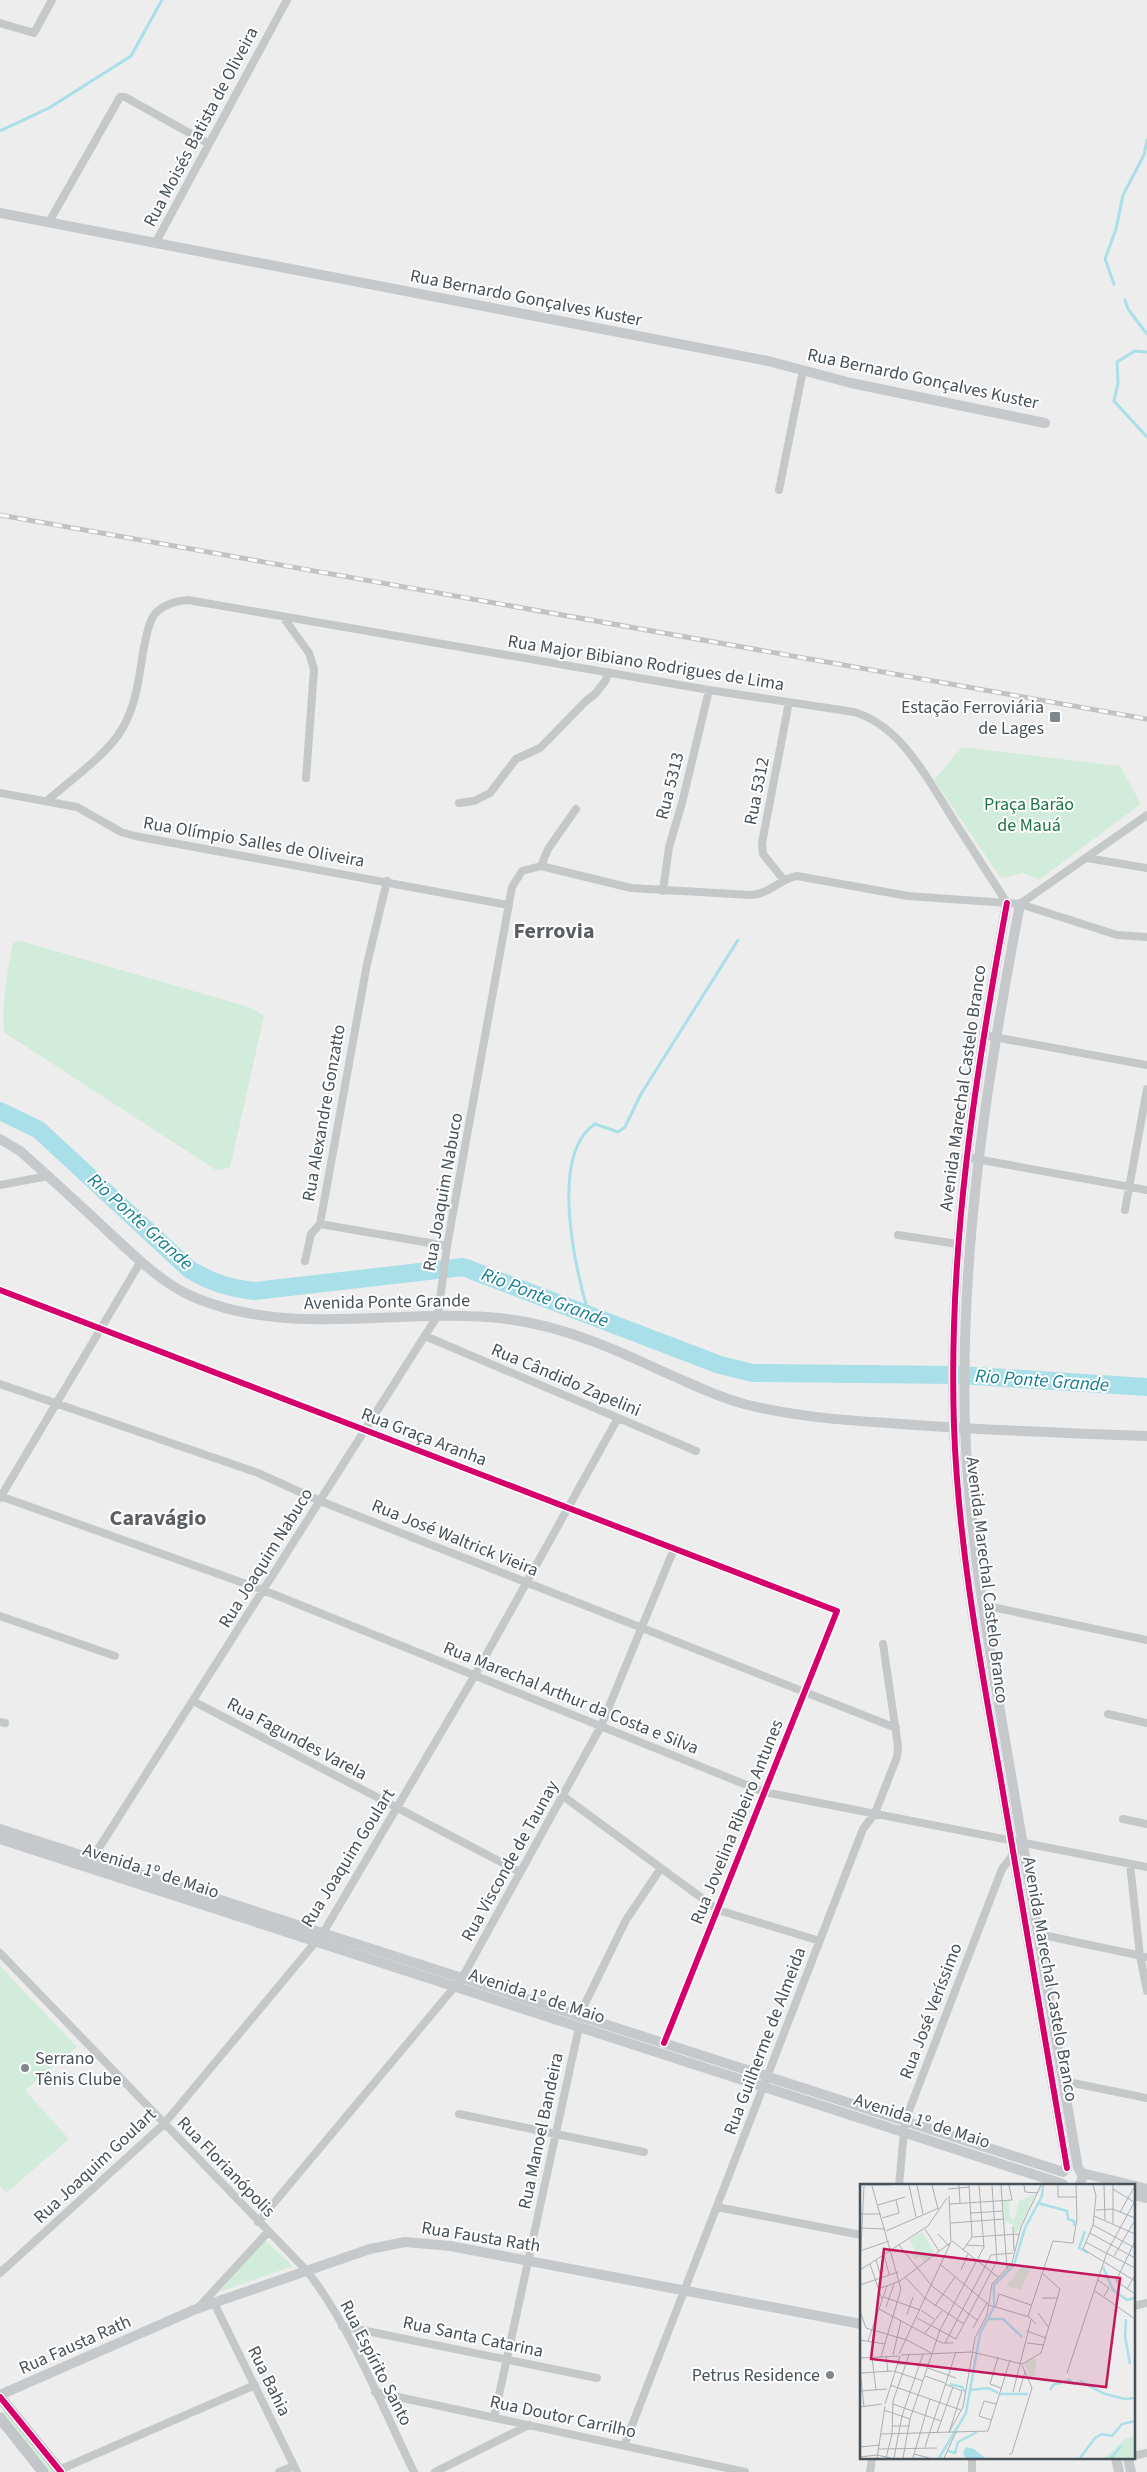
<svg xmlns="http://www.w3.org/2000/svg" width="1147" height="2472" viewBox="0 0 1147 2472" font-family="'Source Sans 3',sans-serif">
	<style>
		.green { fill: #d2ecdb }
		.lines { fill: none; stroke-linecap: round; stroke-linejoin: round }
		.stream { stroke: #a9dfe9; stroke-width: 3 }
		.river { stroke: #a9dfe9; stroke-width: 18 }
		.street { stroke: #c5c8c9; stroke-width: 8 }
		.secondary { stroke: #c6c9cc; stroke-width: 10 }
		.primary { stroke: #c3c6c8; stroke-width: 11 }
		.rail-casing { stroke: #c1c2c4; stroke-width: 5 }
		.rail { stroke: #fff; stroke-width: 3; stroke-dasharray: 9; stroke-linecap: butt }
		.cycleway-casing { stroke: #fff; stroke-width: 9 }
		.cycleway { stroke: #d6006c; stroke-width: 6 }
		.poi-dot { fill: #81888d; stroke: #fff; stroke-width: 2 }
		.labels { text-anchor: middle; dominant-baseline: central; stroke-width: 4; stroke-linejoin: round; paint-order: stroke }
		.street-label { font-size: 18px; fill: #465159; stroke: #fff }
		.poi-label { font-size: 18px; fill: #465159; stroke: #fff; text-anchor: end }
		.park-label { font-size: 18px; fill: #1b7643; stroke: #fff }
		.water-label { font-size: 19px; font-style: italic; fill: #137e90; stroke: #fff }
		.district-label { font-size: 22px; font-weight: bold; fill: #5a5d61; stroke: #fff }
		.inset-river { fill: none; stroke: #a9dfe9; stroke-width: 2.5 }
		.inset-road { fill: none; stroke: #abafb2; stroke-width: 1 }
		.view { fill: #c2185b; fill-opacity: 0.15; stroke: #c2185b; stroke-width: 2.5 }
		.inset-edge { fill: none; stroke: #465159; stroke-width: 2.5 }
	</style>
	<rect width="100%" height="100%" fill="#eeeded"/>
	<path class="green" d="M 962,747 L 1120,766 L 1141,804 L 1039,880 L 1023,873 L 1001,878 L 934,780 Z
		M 21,941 L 252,1008 L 264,1016 L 230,1168 L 216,1170 L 5,1033 C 0,1013 8,966 13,943 Z
		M 0,1966 L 77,2047 L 25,2090 L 69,2139 L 6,2193 L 0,2185 Z
		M 265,2240 L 293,2266 L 219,2292 Z
		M 4,2410 L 54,2472 L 49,2472 L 1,2413 Z"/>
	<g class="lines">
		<path class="stream" d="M 0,131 L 49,108 L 131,56 L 162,0
			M 1114,284 L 1105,259 L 1116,229 L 1123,195 L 1144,155 L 1147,140
			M 1125,300 L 1128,309 L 1147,334
			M 1147,352 L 1135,351 L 1117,362 L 1118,383 L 1114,401 L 1147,437
			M 589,1315 C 576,1271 548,1155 595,1124 L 618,1132 L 625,1127 L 641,1094 L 738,940"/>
		<path class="river" d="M 0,1111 L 39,1130 L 189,1269 C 210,1282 229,1288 254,1291 L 463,1267 L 720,1365 L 753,1373 L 959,1375 L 1147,1387"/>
		<path class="street" d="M 0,23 L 34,33 L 52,0
			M 49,222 L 120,97 L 125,97 L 209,144
			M 156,242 L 287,0
			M 779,490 L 803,370
			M 283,617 L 309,653 L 314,669 L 306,778
			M 0,793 L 77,807 L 121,832 L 135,836 L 508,905
			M 47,801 C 68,782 109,753 122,729 C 136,706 139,678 143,652 C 146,640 147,625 154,615 C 163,604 176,601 188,600 L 709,690 L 854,712 C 902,726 928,780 953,819 C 971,847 989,875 1007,903
			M 459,803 L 474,801 L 490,793 L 516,759 L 540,748 L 586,701 L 595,694 L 606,680 L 608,672
			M 1087,858 L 1147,868
			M 541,866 L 631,888 L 751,895 C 770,894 779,879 797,876 L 908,896 L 1020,904 L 1117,935 L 1147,937
			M 784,880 L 763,854 L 762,843 L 789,702
			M 387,881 L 367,964 L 320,1224 L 447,1246
			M 663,891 L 669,847 L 682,803 L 709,690
			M 1020,904 L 1147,815
			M 983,1035 L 1147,1065
			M 965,1157 L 1147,1190
			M 0,1185 L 48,1176
			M 1125,1210 L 1147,1089
			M 898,1235 L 958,1244
			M 305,1261 L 311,1234 L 320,1224
			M 0,1290 L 837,1611 L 664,2043
			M 425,1336 L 696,1451
			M 0,1384 L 258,1473 L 320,1501 L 896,1728
			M 0,1496 L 263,1590 L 764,1792 L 1147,1867
			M 0,1498 L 141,1261
			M 983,1605 L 1147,1640
			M 0,1616 L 115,1656
			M 193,1701 L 520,1872
			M 1108,1714 L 1147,1723
			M 0,1722 L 5,1723
			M 563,1796 L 718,1910 L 820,1941
			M 1123,1819 L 1147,1824
			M 90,1862 L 438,1315 L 447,1246 L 512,887 L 522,871 L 541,866 L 548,849 L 576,809
			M 1130,1864 L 1140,1956 L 1147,1991
			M 1038,1934 L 1147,1957
			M 0,1953 L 307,2271 C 351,2327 382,2407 414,2472
			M 579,2016 L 626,1920 L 661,1868
			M 1063,2081 L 1147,2098
			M 459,2114 L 644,2152
			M 899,2186 L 905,2121 L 1002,1869 L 1023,1842
			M 717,2207 L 861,2235
			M 258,2222 L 462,1978 L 601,1726 L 674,1549
			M 0,2273 L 164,2124 L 323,1933 L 475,1675 L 618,1418
			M 214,2303 L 297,2472
			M 1133,2306 L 1147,2303
			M 198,2308 L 268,2232
			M 342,2326 L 597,2378
			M 375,2392 L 745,2472
			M 494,2418 L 579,2027
			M 624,2446 L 863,1829 L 875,1813 L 897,1757 L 898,1746 L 883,1644
			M 1133,2456 L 1147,2453
			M 59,2470 L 255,2385
			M 279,2472 L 294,2466
			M 435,2472 L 529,2425
			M 870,2472 L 872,2458
			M 972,2472 L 972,2458"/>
		<path class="secondary" d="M 0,213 L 768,361 L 851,383 L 1045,423
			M 1007,903 C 975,1076 948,1249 954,1426 C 958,1541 979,1656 999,1769 C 1021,1902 1044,2035 1067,2168
			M 1020,904 C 987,1077 960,1250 965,1426 C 969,1540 990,1652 1009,1763 C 1032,1898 1055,2033 1078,2168
			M 0,1139 L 20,1151 C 52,1179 83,1208 114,1237 C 138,1259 164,1285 196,1298 C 295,1339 403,1306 507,1319 C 563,1326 615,1349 666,1373 C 692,1384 717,1397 744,1404 C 792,1416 839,1420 888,1423 C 974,1430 1060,1433 1147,1436
			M 0,1829 L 1063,2172
			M 0,1839 L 1063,2184
			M 1079,2169 L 1083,2177 L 1079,2186
			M 1082,2173 L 1147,2189
			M 1133,2195 L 1147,2198
			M 0,2395 L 196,2309 L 370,2249 L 405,2242 L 450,2246 L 861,2324
			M 1116,2458 L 1119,2472
			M 1128,2458 L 1131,2472"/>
		<path class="primary" d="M 0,2397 L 61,2472
			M 0,2418 L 43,2472"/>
		<defs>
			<path id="rail" d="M 0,515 L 1147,719"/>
		</defs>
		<use href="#rail" class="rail-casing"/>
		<use href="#rail" class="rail"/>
		<defs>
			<path id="cycleway" d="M 1007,903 C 975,1076 948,1249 954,1426 C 958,1541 979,1656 999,1769 C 1021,1902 1044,2035 1067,2168
				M 0,1290 L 837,1611 L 664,2043
				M 0,2397 L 61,2472"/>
		</defs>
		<use href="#cycleway" class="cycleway-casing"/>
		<use href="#cycleway" class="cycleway"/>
	</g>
	<g class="poi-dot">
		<rect x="1049" y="711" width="12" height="12" rx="2.5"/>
		<circle cx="25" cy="2068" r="5"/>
		<circle cx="830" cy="2375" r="5"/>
	</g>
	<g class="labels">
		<g class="street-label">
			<text transform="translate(201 127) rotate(-62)">Rua Moisés Batista de Oliveira</text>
			<text transform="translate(526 298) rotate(11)">Rua Bernardo Gonçalves Kuster</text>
			<text transform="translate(923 379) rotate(12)">Rua Bernardo Gonçalves Kuster</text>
			<text transform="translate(646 663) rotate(9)">Rua Major Bibiano Rodrigues de Lima</text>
			<text transform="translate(670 786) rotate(-76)">Rua 5313</text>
			<text transform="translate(757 791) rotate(-79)">Rua 5312</text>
			<text transform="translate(254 842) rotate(10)">Rua Olímpio Salles de Oliveira</text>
			<text transform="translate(963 1088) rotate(-82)">Avenida Marechal Castelo Branco</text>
			<text transform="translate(324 1113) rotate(-80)">Rua Alexandre Gonzatto</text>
			<text transform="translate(443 1192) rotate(-80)">Rua Joaquim Nabuco</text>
			<text transform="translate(387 1302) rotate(-1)">Avenida Ponte Grande</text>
			<text transform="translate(566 1380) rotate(23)">Rua Cândido Zapelini</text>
			<text transform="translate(424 1437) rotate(21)">Rua Graça Aranha</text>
			<text transform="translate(455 1538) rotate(22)">Rua José Waltrick Vieira</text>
			<text transform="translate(266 1558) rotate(-58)">Rua Joaquim Nabuco</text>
			<text transform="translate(987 1580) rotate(83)">Avenida Marechal Castelo Branco</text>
			<text transform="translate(571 1698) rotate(22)">Rua Marechal Arthur da Costa e Silva</text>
			<text transform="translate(297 1739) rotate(28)">Rua Fagundes Varela</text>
			<text transform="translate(737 1822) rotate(-68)">Rua Jovelina Ribeiro Antunes</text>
			<text transform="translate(348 1858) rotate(-58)">Rua Joaquim Goulart</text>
			<text transform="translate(510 1861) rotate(-61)">Rua Visconde de Taunay</text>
			<text transform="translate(151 1871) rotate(18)">Avenida 1º de Maio</text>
			<text transform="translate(1050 1979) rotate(80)">Avenida Marechal Castelo Branco</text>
			<text transform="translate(537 1996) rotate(18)">Avenida 1º de Maio</text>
			<text transform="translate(931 2011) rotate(-69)">Rua José Veríssimo</text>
			<text transform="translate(765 2041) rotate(-69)">Rua Guilherme de Almeida</text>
			<text transform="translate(922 2121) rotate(18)">Avenida 1º de Maio</text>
			<text transform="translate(541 2131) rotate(-78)">Rua Manoel Bandeira</text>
			<text transform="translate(95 2166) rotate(-43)">Rua Joaquim Goulart</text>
			<text transform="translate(226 2167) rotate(46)">Rua Florianópolis</text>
			<text transform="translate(481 2237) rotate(9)">Rua Fausta Rath</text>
			<text transform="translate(473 2337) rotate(12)">Rua Santa Catarina</text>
			<text transform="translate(75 2345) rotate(-24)">Rua Fausta Rath</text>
			<text transform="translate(376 2363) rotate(63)">Rua Espírito Santo</text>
			<text transform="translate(269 2381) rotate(64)">Rua Bahia</text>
			<text transform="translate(563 2417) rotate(12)">Rua Doutor Carrilho</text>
		</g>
		<g class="poi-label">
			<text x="1044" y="707">Estação Ferroviária<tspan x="1044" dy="21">de Lages</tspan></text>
			<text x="35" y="2058" text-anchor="start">Serrano<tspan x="35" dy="21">Tênis Clube</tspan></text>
			<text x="820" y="2375">Petrus Residence</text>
		</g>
		<g class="park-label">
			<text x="1029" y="804">Praça Barão<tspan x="1029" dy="21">de Mauá</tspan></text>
		</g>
		<g class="water-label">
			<text transform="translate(140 1222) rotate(42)">Rio Ponte Grande</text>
			<text transform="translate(545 1298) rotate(21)">Rio Ponte Grande</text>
			<text transform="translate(1042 1381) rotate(4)">Rio Ponte Grande</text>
		</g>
		<g class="district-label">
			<text x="554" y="931">Ferrovia</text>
			<text x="158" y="1518">Caravágio</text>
		</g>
	</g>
	<g transform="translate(860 2184)">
		<rect width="275" height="275" fill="#eeeded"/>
		<path d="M 172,11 L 175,11 L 158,47 L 154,49 L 153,41 L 145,37 L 143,17 L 149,17 L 150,33 L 154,36 L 159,17 ZM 62,48 L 75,69 L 64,78 L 60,72 L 55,76 L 51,69 L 55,66 L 49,56 ZM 161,83 L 170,85 L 161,106 L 146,102 ZM 174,174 L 177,177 L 174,192 L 170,194 L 164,179 ZM 275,252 L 275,274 L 244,274 L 265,255 Z" fill="#d2ecdb"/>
		<path d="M 106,263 L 114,265 L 125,274 L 105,274 L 103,268 Z" fill="#a9dfe9"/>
		<path class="inset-river" d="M 178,19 L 207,27 L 208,35 L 214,37 L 214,42M 225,47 L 219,64 L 228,69M 243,83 L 253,106 L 267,116 L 275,114M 128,135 L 143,135 L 162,153M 266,135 L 265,152 L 270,180M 220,197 L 245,210 L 265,215 L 275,214M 204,198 L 209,196 L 214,200 L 218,198M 90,200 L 102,203 L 105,208M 111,206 L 128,204 L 138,209M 190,206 L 194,200 L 202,199M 140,210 L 168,210M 88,267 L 95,269 L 98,258 L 117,248M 79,274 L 106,229 L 120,150 L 134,123 L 134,101 L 154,81 L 165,44 L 182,12 L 183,1M 220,274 L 235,254 L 242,250 L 252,252 L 262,240 L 275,237M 251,274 L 261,262"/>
		<path class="inset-road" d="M 0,1 L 31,1M 49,1 L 56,33M 57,1 L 63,30M 72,1 L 78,25M 99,1 L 100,19M 141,1 L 147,85M 164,1 L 165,8 L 178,9M 198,1 L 198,13 L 216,13M 233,1 L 236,12 L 233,41 L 223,65 L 275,97M 244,1 L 245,36M 253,1 L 253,40M 12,2 L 41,105 L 21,173M 88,5 L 109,3M 253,5 L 274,18M 90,20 L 152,16 L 149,1M 18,21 L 45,13M 236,26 L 253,25 L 275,34M 260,28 L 275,2M 111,29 L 143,27M 0,30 L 21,30M 234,32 L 275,50M 22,34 L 39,29 L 36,16M 91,39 L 144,35M 233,41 L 275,64M 153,43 L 154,67M 0,44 L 25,45M 65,45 L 79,67M 26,47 L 79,24M 230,49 L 275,74M 78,50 L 89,62M 112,53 L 159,50M 92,57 L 138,93M 275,57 L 256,97 L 275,110M 225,58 L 275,84M 39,61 L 72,102 L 117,136M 106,61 L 124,62M 103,66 L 112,53 L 109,1M 0,67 L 29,57M 24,71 L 29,90M 254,72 L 275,36M 16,76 L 21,93M 10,80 L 22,115M 81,81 L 129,121 L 169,133 L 176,140M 0,84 L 4,2M 0,86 L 68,42 L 87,14M 101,86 L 108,70M 45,93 L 66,115 L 104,140M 238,96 L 249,104 L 244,112M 0,101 L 38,88M 18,105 L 40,97 L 90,59M 267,105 L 275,91M 235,107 L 275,135M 24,113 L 60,126M 182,114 L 198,114M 75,122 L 95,93M 136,122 L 139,110 L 171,121M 26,123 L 34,100M 19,125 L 82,159 L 93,159M 61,126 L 74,135M 0,127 L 6,144M 178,129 L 189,144M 47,130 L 53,113M 168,132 L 193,57 L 213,59 L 217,35 L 216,1M 57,134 L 96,155 L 137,77 L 132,1M 6,144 L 47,156 L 71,169M 113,144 L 127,119M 167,147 L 186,154M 65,149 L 82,127M 0,156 L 25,160M 8,157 L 27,102M 85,159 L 131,71 L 153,69M 167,159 L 184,161M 39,170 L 91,58 L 89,12M 33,171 L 41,137M 41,171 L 112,168 L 162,180M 26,172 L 28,188M 12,173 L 16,206M 138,173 L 130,200 L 141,204M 0,174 L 39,172M 37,180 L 69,180M 162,180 L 181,169 L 200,105 L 183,90M 68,184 L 96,194M 0,186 L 4,223M 34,187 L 63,197M 0,189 L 33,187M 207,189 L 247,68 L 275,17M 65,192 L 85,199M 85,200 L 102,207 L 89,249M 30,201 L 101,226M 0,207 L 27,205M 153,208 L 171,136M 159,208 L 165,188M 25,220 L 40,172M 33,220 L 81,237M 0,223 L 22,220M 24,226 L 50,235M 131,236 L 119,232 L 124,217 L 136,220M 32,242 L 50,242M 89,248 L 103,223 L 115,154 L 127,131 L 132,100 L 152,79 L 161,43 L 181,1M 77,249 L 93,203M 21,250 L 128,247 L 150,176M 0,263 L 20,261M 65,263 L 96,168M 19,265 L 77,264M 54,270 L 69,274M 149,271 L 152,269 L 172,204 L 162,181M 0,273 L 17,271 L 31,274M 17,274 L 25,222M 26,274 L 32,250 L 33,217 L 49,171M 34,274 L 42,232 L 63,170M 43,274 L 50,235 L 80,146 L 124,63 L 119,1M 53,274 L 70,215M 84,274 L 96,248"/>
		<path class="view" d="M 24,65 L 260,94 L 246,203 L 11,175 Z"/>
		<rect width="275" height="275" class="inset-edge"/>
	</g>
</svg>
